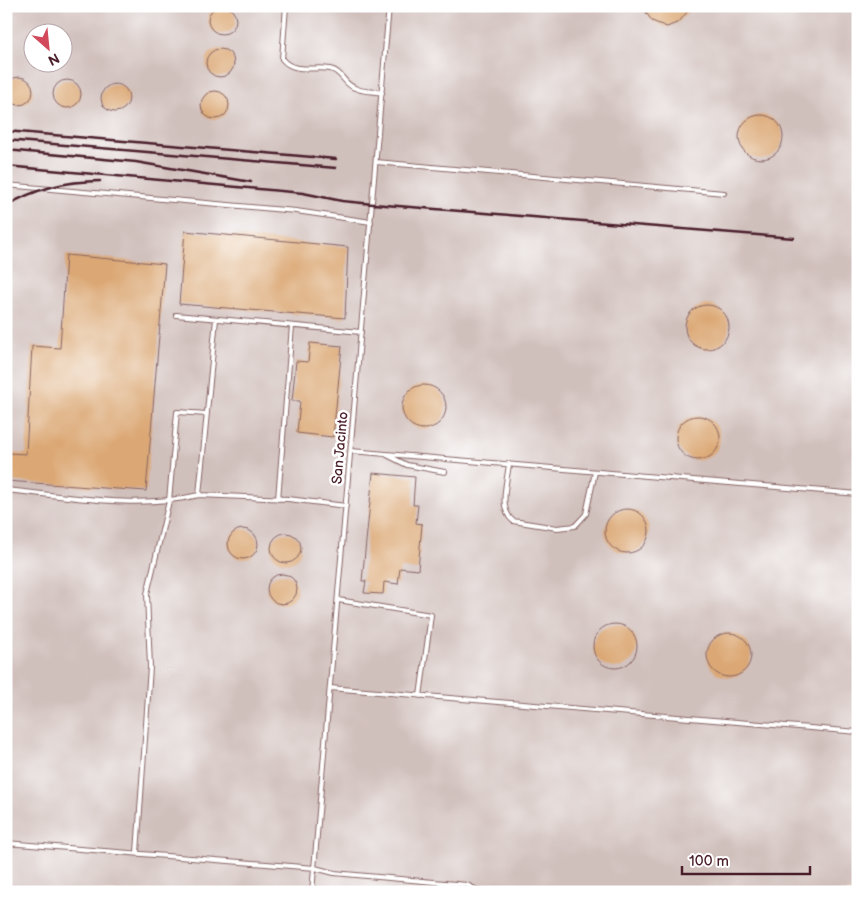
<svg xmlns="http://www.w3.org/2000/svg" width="864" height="898" viewBox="0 0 864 898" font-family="'Balsamiq Sans',sans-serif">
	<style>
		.industrial { fill: #d0c0bc; fill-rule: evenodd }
		.building { fill: #dba875 }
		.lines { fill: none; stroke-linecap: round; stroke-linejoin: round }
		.service-casing { stroke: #876464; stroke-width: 6 }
		.service { stroke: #fff; stroke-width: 4 }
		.rail { stroke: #4a1f2b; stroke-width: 2.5 }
		.labels { text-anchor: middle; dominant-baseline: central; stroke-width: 5; stroke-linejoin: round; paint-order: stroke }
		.street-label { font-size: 14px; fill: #4a1f2b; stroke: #fff }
	</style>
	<rect width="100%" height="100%" fill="#fff"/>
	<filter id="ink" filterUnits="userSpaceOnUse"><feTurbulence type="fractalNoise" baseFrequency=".02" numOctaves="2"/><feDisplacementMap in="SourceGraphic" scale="10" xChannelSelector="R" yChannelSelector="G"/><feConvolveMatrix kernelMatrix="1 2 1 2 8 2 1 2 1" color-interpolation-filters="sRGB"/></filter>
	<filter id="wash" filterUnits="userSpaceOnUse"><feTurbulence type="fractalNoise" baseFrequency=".0096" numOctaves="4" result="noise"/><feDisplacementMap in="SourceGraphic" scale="20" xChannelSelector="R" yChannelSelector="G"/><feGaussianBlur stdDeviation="1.12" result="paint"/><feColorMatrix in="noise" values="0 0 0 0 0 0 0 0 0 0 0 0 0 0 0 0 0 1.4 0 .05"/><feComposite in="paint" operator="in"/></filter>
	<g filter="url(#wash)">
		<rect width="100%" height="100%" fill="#f7e4cf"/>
		<path class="industrial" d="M 6,6 L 858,6 L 858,892 L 6,892 ZM 32,32 L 62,32 L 62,62 L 32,62 Z"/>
		<g id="blocks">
			<path class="building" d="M208 20a14 14 0 1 1 28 0a14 14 0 1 1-28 0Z
				M 645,6 L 688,6 L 687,12 L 679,22 L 667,27 L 652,21 L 645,11 Z
				M206 63a14 14 0 1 1 28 0a14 14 0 1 1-28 0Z
				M5 91a14 14 0 1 1 28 0a14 14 0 1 1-28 0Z
				M53 94a14 14 0 1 1 28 0a14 14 0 1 1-28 0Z
				M101 98a14 14 0 1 1 28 0a14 14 0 1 1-28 0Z
				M201 105a14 14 0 1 1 28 0a14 14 0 1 1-28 0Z
				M739 137a22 22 0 1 1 44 0a22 22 0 1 1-44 0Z
				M 185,231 L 348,247 L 345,318 L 179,304 Z
				M 66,255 L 165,264 L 146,491 L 6,481 L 6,453 L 26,454 L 32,346 L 60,348 Z
				M685 327a22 22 0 1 1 44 0a22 22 0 1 1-44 0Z
				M 310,343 L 342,346 L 333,437 L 297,433 L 300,401 L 292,401 L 296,361 L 308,362 Z
				M402 407a22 22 0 1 1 44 0a22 22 0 1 1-44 0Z
				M676 438a22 22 0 1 1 44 0a22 22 0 1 1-44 0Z
				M 373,473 L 415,477 L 413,505 L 418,505 L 416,523 L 422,524 L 418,570 L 400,568 L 398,584 L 384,582 L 383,594 L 364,593 L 366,581 L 362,581 Z
				M605 531a22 22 0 1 1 44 0a22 22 0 1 1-44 0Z
				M228 544a15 15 0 1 1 30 0a15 15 0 1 1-30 0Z
				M271 548a15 15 0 1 1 30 0a15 15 0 1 1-30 0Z
				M267 589a15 15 0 1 1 30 0a15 15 0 1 1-30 0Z
				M593 646a22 22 0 1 1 44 0a22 22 0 1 1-44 0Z
				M707 655a22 22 0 1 1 44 0a22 22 0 1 1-44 0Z"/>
		</g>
	</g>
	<g filter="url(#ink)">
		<use href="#blocks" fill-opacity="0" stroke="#876464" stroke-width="1"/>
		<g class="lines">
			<defs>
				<path id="service" d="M 286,6 L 282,59 C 294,74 314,66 330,69 C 342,71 344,85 355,88 C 362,92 373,91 382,93
					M 376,162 L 724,193
					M 6,185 L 296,211 L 371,222
					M 176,315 L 361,332
					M 216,319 L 199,495 L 288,499 L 346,506
					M 351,451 L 858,494
					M 387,455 L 407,465 L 445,472
					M 509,464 C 507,482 498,509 513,521 L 557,528 L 575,526 L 586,514 L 595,472
					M 6,490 C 69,496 136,510 199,495
					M 278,499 L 292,326
					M 338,600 L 431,615 L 420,696
					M 330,688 L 858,732
					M 6,843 L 315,868 L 334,873 L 467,885 L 481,892
					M 137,853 L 150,667 L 147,594 L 169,501 L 177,412 L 207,414
					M 312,892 L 389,6"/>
			</defs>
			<use href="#service" class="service-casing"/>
			<use href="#service" class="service"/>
			<path class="rail" d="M 6,131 L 336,159
				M 6,140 L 336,168
				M 6,150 L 136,162 L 251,182
				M 6,166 L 303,193 L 342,201 L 373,204 L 794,238
				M 6,206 C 36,188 66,181 100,181"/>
		</g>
	</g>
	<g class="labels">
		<g class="street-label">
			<text transform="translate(340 448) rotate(-85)">San Jacinto</text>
		</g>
	</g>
	<rect width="864" height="898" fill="none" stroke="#fff" stroke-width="25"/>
	<g transform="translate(48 48) rotate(153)"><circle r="24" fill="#ffffff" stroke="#b7a5aa"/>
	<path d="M0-4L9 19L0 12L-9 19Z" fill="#d1495b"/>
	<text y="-8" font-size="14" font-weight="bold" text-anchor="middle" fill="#4a1f2b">N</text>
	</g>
	<path d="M682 866v8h128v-8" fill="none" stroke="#4a1f2b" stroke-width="2.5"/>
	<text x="689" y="866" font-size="15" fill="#4a1f2b" stroke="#ffffff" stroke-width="4" paint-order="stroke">100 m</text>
</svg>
